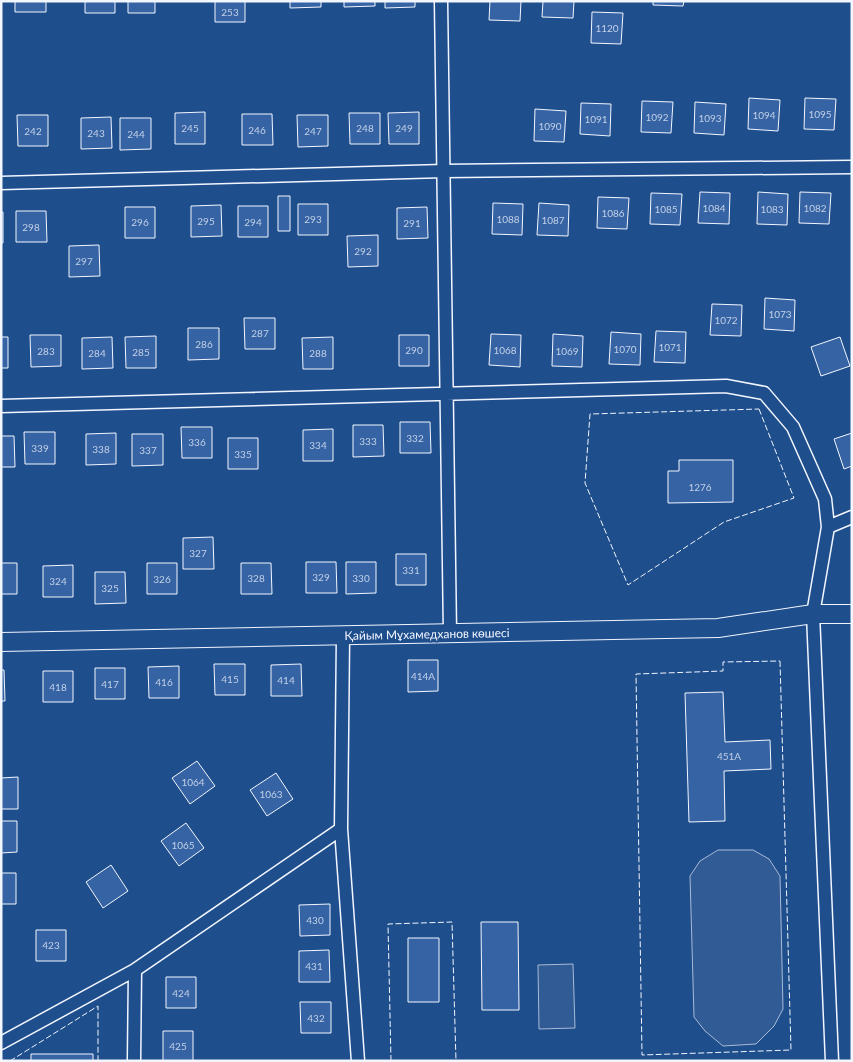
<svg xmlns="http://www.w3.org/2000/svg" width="853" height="1062" viewBox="0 0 853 1062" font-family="Lato,sans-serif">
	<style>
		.built { fill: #305b95; stroke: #a8bbd7 }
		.building { fill: #3563a3; stroke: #f2f6ff }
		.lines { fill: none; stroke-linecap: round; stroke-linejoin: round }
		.street-casing { stroke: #f2f6ff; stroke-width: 15 }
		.secondary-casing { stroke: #f2f6ff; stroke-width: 20 }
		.street { stroke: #1f4e8c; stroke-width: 12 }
		.secondary { stroke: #1f4e8c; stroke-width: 18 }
		.fence { stroke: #f2f6ff; stroke-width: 1; stroke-dasharray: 6 2.5; stroke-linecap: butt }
		.labels { text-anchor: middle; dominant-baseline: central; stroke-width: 4; stroke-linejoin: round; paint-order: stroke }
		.number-label { font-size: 10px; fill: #c3d1e8 }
		.street-label { font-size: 12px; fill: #f2f6ff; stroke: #1f4e8c }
	</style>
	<rect width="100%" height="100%" fill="#1f4e8c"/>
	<path class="built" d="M 718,850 L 753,850 L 769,859 L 780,876 L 783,1009 L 774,1026 L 756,1044 L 723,1046 L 705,1031 L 694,1017 L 690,876 L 700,861 Z
		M 573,964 L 575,1028 L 539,1029 L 538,965 Z"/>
	<path class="building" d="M 15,1 L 46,1 L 46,12 L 15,12 Z
		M 85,1 L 115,1 L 115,13 L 85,13 Z
		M 128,1 L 155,1 L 155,13 L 128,13 Z
		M 215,1 L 245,1 L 245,22 L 215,22 Z
		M 290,1 L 321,1 L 321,7 L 290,8 Z
		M 344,1 L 375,1 L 375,6 L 344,7 Z
		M 385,1 L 415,1 L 415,7 L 385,8 Z
		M 490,1 L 521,1 L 520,21 L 489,20 Z
		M 543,1 L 574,1 L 573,18 L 542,17 Z
		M 653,1 L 684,1 L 683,6 L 653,5 Z
		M 592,12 L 623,13 L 621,44 L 591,43 Z
		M 749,98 L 780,100 L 778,131 L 748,129 Z
		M 805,98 L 836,99 L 834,130 L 804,129 Z
		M 642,101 L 673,102 L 671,133 L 641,132 Z
		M 695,102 L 726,104 L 724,135 L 694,133 Z
		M 581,103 L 611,104 L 610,136 L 580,134 Z
		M 535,109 L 566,111 L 564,142 L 534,141 Z
		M 205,112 L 205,144 L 175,144 L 175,113 Z
		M 419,112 L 419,144 L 389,144 L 388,113 Z
		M 349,113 L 380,113 L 380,144 L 350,144 Z
		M 242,114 L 272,114 L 273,145 L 242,145 Z
		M 17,115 L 48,115 L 48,146 L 18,146 Z
		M 297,115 L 328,115 L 328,146 L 298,147 Z
		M 111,117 L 112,148 L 81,149 L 81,118 Z
		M 120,118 L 151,118 L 151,149 L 120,150 Z
		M 700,192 L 730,193 L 729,224 L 698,223 Z
		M 758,192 L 788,194 L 787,225 L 757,224 Z
		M 800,192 L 831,193 L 829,224 L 799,223 Z
		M 651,193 L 682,194 L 680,225 L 650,224 Z
		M 278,196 L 290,196 L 290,231 L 278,231 Z
		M 598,197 L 629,198 L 627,229 L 597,228 Z
		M 493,203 L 523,204 L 522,235 L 492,234 Z
		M 539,203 L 569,205 L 568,236 L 537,235 Z
		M 298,204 L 328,204 L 328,235 L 298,235 Z
		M 221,205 L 222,236 L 191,237 L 191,206 Z
		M 238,206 L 268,206 L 268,237 L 238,237 Z
		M 125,207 L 155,207 L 155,238 L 125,238 Z
		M 427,207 L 428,238 L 397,239 L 397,208 Z
		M 16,211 L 46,211 L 47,242 L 16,242 Z
		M 1,212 L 3,212 L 3,243 L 1,243 Z
		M 378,235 L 378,266 L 348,267 L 347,236 Z
		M 99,245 L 100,276 L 69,277 L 69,246 Z
		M 765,298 L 795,300 L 794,331 L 764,329 Z
		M 712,304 L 742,305 L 741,336 L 710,335 Z
		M 244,318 L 275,318 L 275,349 L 245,349 Z
		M 188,328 L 219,328 L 219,359 L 188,360 Z
		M 656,331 L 686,332 L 685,363 L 654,362 Z
		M 611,332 L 641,334 L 640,365 L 609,364 Z
		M 491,334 L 521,335 L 520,367 L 489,365 Z
		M 553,334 L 583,336 L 582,367 L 552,366 Z
		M 30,335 L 61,335 L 61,366 L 31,367 Z
		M 399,335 L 429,335 L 429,366 L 399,366 Z
		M 156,336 L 156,368 L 126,368 L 125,337 Z
		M 1,337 L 8,337 L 8,368 L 1,368 Z
		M 112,337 L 113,368 L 82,369 L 82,338 Z
		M 333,337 L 333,369 L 303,369 L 302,338 Z
		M 840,337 L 850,366 L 821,376 L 811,347 Z
		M 400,422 L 430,422 L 431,453 L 400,453 Z
		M 353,425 L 383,425 L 384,456 L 353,457 Z
		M 181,427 L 212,427 L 212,458 L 182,458 Z
		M 333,429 L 333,461 L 303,461 L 303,430 Z
		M 24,432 L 55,432 L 55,464 L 25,464 Z
		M 116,433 L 116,464 L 86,465 L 86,434 Z
		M 852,433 L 852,466 L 844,469 L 834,439 Z
		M 132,434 L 163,434 L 163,465 L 132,466 Z
		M 1,436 L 14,436 L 15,467 L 1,467 Z
		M 228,438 L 258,438 L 258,469 L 228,469 Z
		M 679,460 L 733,460 L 733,502 L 668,503 L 668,471 L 679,471 Z
		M 213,537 L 214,569 L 183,569 L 183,538 Z
		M 396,554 L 426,554 L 426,585 L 396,585 Z
		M 306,562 L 336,562 L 337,593 L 306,593 Z
		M 346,562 L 376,562 L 376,593 L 346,594 Z
		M 1,563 L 17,563 L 17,594 L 1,594 Z
		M 147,563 L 177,563 L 177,594 L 147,594 Z
		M 241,563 L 271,563 L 272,594 L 241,594 Z
		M 73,565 L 73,597 L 43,597 L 43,566 Z
		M 95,572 L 125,572 L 126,603 L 95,604 Z
		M 408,660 L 438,660 L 438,691 L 408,692 Z
		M 214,664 L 245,664 L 245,695 L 215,695 Z
		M 301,664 L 302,696 L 271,696 L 271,665 Z
		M 179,666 L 179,698 L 149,698 L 148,667 Z
		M 95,668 L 125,668 L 125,699 L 95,699 Z
		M 1,670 L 4,670 L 5,701 L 1,701 Z
		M 43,671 L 73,671 L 73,702 L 43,702 Z
		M 723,692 L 725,742 L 770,740 L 771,769 L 724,771 L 725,821 L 689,822 L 685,693 Z
		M 197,761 L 215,786 L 190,804 L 172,778 Z
		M 276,773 L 293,799 L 267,816 L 250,790 Z
		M 18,777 L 18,809 L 1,809 L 1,778 Z
		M 1,821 L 17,821 L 17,852 L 1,853 Z
		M 186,823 L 204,848 L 179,866 L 161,841 Z
		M 111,865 L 128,891 L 103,908 L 86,882 Z
		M 1,873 L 16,873 L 16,904 L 1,904 Z
		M 330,904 L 330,935 L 300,936 L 299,905 Z
		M 481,922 L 518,922 L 519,1010 L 482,1010 Z
		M 36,930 L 66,930 L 66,961 L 36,961 Z
		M 408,938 L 439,938 L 439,1002 L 408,1002 Z
		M 329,950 L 330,982 L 299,982 L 299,951 Z
		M 166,977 L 196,977 L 196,1008 L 166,1008 Z
		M 300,1002 L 331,1002 L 331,1033 L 301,1033 Z
		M 163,1031 L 193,1031 L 193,1061 L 163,1061 Z
		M 31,1054 L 93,1054 L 93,1061 L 31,1061 Z"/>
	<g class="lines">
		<defs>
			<path id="street" d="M 441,1 L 450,634
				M 1,183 L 444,171 L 852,167
				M 1,406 L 726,386 L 764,393 L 793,427 L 825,499 L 828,527 L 813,614 L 832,1061
				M 828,527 L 852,517
				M 341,829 L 358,1061
				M 1,1043 L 135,970 L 341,829 L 343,636
				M 134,1061 L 135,970"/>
			<path id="secondary" d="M 1,642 L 718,628 L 813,614 L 852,614"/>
		</defs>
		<use href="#street" class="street-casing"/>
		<use href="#secondary" class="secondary-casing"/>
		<use href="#street" class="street"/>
		<use href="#secondary" class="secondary"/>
		<path class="fence" d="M 759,409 L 794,498 L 724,522 L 628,585 L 585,483 L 590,414 Z
			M 780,661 L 791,1050 L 642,1055 L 636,674 L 723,671 L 723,662 Z
			M 10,1061 L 98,1006 L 98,1061
			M 391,1061 L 388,924 L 452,922 L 456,1061"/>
	</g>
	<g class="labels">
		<g class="number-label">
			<text x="230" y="12">253</text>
			<text x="607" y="28">1120</text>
			<text x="820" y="114">1095</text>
			<text x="764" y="115">1094</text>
			<text x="657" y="117">1092</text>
			<text x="710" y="118">1093</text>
			<text x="596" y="119">1091</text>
			<text x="550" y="126">1090</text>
			<text x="190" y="128">245</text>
			<text x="365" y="128">248</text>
			<text x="404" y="128">249</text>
			<text x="257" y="130">246</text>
			<text x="33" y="131">242</text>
			<text x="313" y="131">247</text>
			<text x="96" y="133">243</text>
			<text x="136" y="134">244</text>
			<text x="714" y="208">1084</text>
			<text x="815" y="208">1082</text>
			<text x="666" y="209">1085</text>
			<text x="772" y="209">1083</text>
			<text x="613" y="213">1086</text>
			<text x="313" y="219">293</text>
			<text x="508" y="219">1088</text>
			<text x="553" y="220">1087</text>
			<text x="206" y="221">295</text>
			<text x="140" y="222">296</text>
			<text x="253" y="222">294</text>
			<text x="412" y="223">291</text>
			<text x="31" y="227">298</text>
			<text x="363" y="251">292</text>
			<text x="84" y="261">297</text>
			<text x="780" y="314">1073</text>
			<text x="726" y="320">1072</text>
			<text x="260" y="333">287</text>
			<text x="204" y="344">286</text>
			<text x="670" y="347">1071</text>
			<text x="625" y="349">1070</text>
			<text x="414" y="350">290</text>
			<text x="505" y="350">1068</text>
			<text x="46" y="351">283</text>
			<text x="567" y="351">1069</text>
			<text x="141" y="352">285</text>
			<text x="97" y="353">284</text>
			<text x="318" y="353">288</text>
			<text x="415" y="438">332</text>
			<text x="368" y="441">333</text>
			<text x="197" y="442">336</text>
			<text x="318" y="445">334</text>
			<text x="40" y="448">339</text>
			<text x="101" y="449">338</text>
			<text x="148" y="450">337</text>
			<text x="243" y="454">335</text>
			<text x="700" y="487">1276</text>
			<text x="198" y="553">327</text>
			<text x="411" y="570">331</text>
			<text x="321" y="577">329</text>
			<text x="256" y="578">328</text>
			<text x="361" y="578">330</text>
			<text x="162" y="579">326</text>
			<text x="58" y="581">324</text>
			<text x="110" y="588">325</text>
			<text x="423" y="676">414А</text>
			<text x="230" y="679">415</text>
			<text x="286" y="680">414</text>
			<text x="164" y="682">416</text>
			<text x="110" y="684">417</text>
			<text x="58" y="687">418</text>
			<text x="729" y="756">451А</text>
			<text x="193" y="782">1064</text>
			<text x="271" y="794">1063</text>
			<text x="183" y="845">1065</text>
			<text x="315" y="920">430</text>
			<text x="51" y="945">423</text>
			<text x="314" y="966">431</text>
			<text x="181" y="993">424</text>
			<text x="316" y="1018">432</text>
			<text x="178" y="1046">425</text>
		</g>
		<g class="street-label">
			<text transform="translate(427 634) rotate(-1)">Қайым Мұхамедханов көшесі</text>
		</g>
	</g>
	<rect width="853" height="1062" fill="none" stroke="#f2f6ff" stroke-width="5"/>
</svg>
